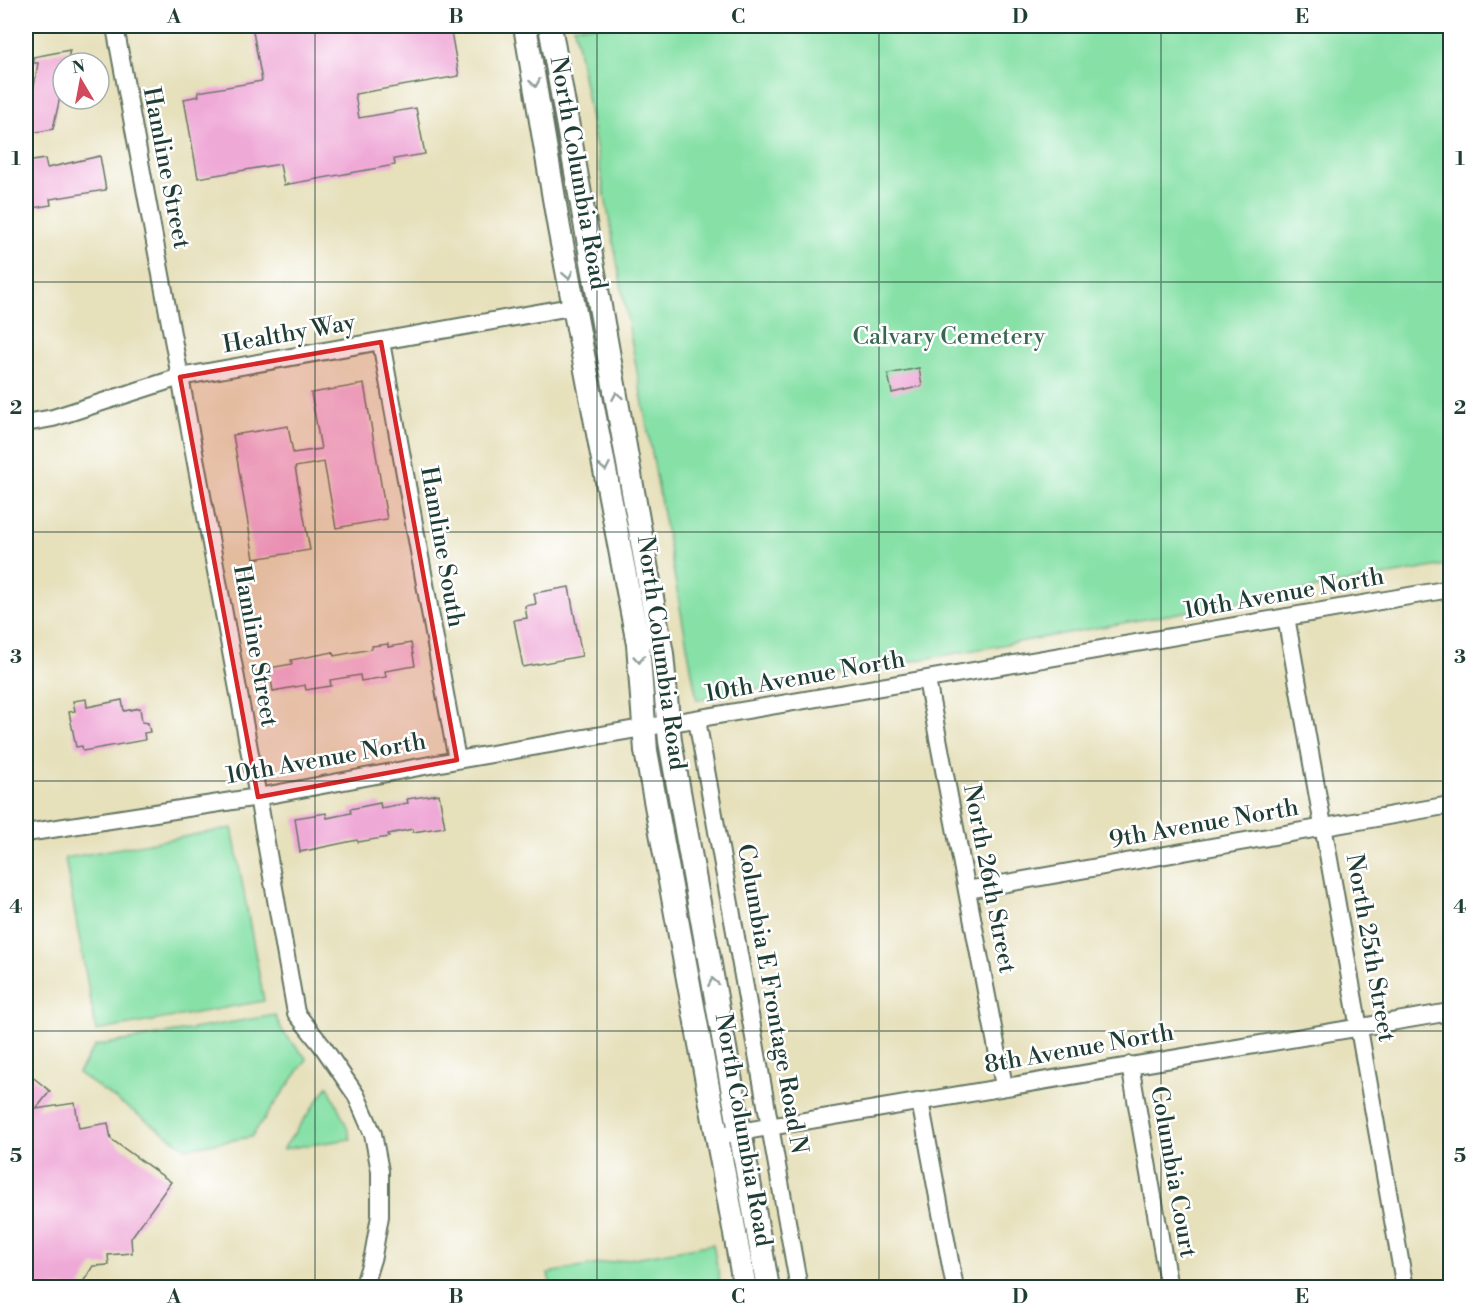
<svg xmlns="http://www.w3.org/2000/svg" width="1476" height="1313" viewBox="0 0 1476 1313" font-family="'Libre Bodoni',serif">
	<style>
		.green { fill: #87e1a7; stroke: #538f6e; stroke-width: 1.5 }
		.building { fill: #efa9d7 }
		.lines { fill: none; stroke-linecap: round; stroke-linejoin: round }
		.minor-casing { stroke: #657663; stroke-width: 20 }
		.secondary-casing { stroke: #657663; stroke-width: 26 }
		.minor { stroke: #fff; stroke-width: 16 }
		.secondary { stroke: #fff; stroke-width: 22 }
		.oneway { stroke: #8f9e9a }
		.marked { fill: #d62828; fill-opacity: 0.2; stroke: #d62828; stroke-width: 4.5; stroke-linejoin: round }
		.grid { fill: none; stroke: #1f3d34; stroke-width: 1.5; stroke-opacity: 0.55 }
		.labels { text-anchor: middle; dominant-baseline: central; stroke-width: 5; stroke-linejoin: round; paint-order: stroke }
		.street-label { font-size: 24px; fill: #1f3d34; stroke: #fff }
		.park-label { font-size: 24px; fill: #396651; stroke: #fff }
		.neatline { fill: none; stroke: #1f3d34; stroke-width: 2 }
		.grid-label { font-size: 20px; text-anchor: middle; font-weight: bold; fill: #1f3d34 }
	</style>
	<rect width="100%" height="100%" fill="#fff"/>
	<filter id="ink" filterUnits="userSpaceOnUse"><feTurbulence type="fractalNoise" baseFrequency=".0167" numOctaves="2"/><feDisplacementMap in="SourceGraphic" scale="12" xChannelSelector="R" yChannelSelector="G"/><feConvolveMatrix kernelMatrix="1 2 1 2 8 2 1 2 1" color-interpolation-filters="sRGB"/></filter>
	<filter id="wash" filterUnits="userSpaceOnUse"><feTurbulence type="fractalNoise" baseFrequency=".008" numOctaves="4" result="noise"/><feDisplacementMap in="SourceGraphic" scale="24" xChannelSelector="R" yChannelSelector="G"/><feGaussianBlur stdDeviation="1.35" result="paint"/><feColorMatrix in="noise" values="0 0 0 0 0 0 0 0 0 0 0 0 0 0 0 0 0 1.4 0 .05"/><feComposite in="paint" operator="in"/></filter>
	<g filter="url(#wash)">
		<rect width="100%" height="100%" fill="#e6e0bb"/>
		<path class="green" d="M 574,26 L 1450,26 L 1450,564 L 697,700 Z
			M 232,828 L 264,1001 L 96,1031 L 65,858 Z
			M 275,1015 L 283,1032 L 307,1059 L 251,1137 L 186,1148 L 78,1073 L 95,1046 Z
			M 328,1086 L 345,1122 L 351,1139 L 283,1149 Z
			M 713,1244 L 721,1287 L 551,1287 L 548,1273 Z"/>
		<g id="blocks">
			<path class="building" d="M 252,26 L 450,26 L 459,76 L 355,94 L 359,118 L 416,108 L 425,154 L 394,159 L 395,165 L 284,185 L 280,164 L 198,178 L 184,99 L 199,96 L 198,92 L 262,81 Z
				M 70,50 L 67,63 L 63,63 L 63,83 L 53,129 L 26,134 L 38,63 L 34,63 L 33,57 Z
				M 100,156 L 106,190 L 50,199 L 51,205 L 33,208 L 32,202 L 26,203 L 26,162 L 45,159 L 47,168 Z
				M 919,368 L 922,386 L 892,393 L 888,374 Z
				M 364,384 L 387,519 L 336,528 L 324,462 L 295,467 L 310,550 L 254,559 L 233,435 L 288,426 L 293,453 L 321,449 L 311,393 Z
				M 569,587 L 582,656 L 523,667 L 514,620 L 527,618 L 525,606 L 536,604 L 534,593 Z
				M 411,643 L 415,666 L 385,671 L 386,677 L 361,681 L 360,675 L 330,680 L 331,686 L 306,690 L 305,685 L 273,691 L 269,668 L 292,664 L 291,660 L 333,652 L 334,656 L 372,649 L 372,646 L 388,644 L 388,647 Z
				M 86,699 L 87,707 L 122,700 L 124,711 L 140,708 L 142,722 L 148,723 L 150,732 L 144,733 L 145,740 L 83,751 L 82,746 L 76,747 L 69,712 L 75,711 L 73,701 Z
				M 439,794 L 445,827 L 413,832 L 413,829 L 388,834 L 389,837 L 358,842 L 357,840 L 300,852 L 295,818 L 326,813 L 327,818 L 351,813 L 350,809 L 380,803 L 381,808 L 408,803 L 407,799 Z
				M 30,1075 L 50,1091 L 36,1109 L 75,1103 L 79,1128 L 108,1123 L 111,1139 L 171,1182 L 131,1238 L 132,1253 L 108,1255 L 109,1265 L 93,1266 L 80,1287 L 26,1287 L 26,1081 Z"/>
		</g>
	</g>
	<g filter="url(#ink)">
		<use href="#blocks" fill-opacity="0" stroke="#657663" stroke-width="1.5"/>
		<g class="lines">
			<defs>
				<path id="minor" d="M 115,27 L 258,797 L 296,1013 L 323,1047 L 356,1095 L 373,1134 L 380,1171 L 380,1216 L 373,1256 L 363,1288
					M 381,342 L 457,760
					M 26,423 L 53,418 L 180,377 L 565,308
					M 1286,617 L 1405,1288
					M 927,680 L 1004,1086
					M 697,720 L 799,1288
					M 26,833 L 258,797 L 457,760 L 1450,589
					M 967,890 L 1450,805
					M 1130,1065 L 1169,1288
					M 920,1101 L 955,1288
					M 716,1136 L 1450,1012"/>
				<path id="secondary" d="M 525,26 L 559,228 L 638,644 L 646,751 L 745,1288
					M 550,26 L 662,654 L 670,741 L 768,1288"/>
			</defs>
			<use href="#minor" class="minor-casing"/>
			<use href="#secondary" class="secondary-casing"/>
			<use href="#minor" class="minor"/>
			<use href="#secondary" class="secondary"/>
		</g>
		<defs><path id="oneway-chevron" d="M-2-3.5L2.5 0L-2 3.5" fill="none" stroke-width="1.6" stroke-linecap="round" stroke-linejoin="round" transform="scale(1.5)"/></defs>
		<g class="oneway">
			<use href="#oneway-chevron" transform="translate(535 83) rotate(80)"/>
			<use href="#oneway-chevron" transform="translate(568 275) rotate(79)"/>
			<use href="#oneway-chevron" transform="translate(617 396) rotate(-100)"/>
			<use href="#oneway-chevron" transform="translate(605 467) rotate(79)"/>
			<use href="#oneway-chevron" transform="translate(639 659) rotate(86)"/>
			<use href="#oneway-chevron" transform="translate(713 982) rotate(-100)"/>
		</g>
	</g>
	<path class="marked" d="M 381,342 L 457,760 L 258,797 L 180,377 Z"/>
	<path class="grid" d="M 315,26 L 315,1288M 597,26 L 597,1288M 879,26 L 879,1288M 1161,26 L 1161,1288M 26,282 L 1450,282M 26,532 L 1450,532M 26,781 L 1450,781M 26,1031 L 1450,1031"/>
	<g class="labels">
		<g class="street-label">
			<text transform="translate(166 168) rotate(79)">Hamline Street</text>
			<text transform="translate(578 173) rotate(80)">North Columbia Road</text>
			<text transform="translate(289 334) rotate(-10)">Healthy Way</text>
			<text transform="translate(442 547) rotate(80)">Hamline South</text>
			<text transform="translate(1284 594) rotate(-10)">10th Avenue North</text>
			<text transform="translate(255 646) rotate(80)">Hamline Street</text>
			<text transform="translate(661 653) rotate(82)">North Columbia Road</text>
			<text transform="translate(805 677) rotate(-10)">10th Avenue North</text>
			<text transform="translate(326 759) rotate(-10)">10th Avenue North</text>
			<text transform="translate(1204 824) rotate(-10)">9th Avenue North</text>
			<text transform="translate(989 879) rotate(79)">North 26th Street</text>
			<text transform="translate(1370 948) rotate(80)">North 25th Street</text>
			<text transform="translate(772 999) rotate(80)">Columbia E Frontage Road N</text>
			<text transform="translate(1079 1049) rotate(-10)">8th Avenue North</text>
			<text transform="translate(743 1130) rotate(80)">North Columbia Road</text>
			<text transform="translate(1173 1172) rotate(80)">Columbia Court</text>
		</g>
		<g class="park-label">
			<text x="949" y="337">Calvary Cemetery</text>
		</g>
	</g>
	<rect width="1476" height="1313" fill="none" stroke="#fff" stroke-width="66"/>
	<g transform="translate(81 81) rotate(350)"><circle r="28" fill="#ffffff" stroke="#a5b1ae" stroke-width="1.5"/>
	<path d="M0-4.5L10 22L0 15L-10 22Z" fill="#d1495b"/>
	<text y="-9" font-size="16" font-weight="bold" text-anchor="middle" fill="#1f3d34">N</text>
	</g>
	<rect x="33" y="33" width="1410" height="1247" class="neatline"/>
	<g class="grid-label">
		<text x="174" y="23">A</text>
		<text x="456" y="23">B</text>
		<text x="738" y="23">C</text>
		<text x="1020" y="23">D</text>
		<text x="1302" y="23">E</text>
		<text x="16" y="165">1</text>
		<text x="1460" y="165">1</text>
		<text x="16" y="414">2</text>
		<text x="1460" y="414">2</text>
		<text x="16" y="663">3</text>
		<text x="1460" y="663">3</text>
		<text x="16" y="913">4</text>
		<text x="1460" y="913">4</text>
		<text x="16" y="1162">5</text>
		<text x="1460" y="1162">5</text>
		<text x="174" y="1303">A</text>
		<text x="456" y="1303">B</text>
		<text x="738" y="1303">C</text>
		<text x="1020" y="1303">D</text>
		<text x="1302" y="1303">E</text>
	</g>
</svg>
